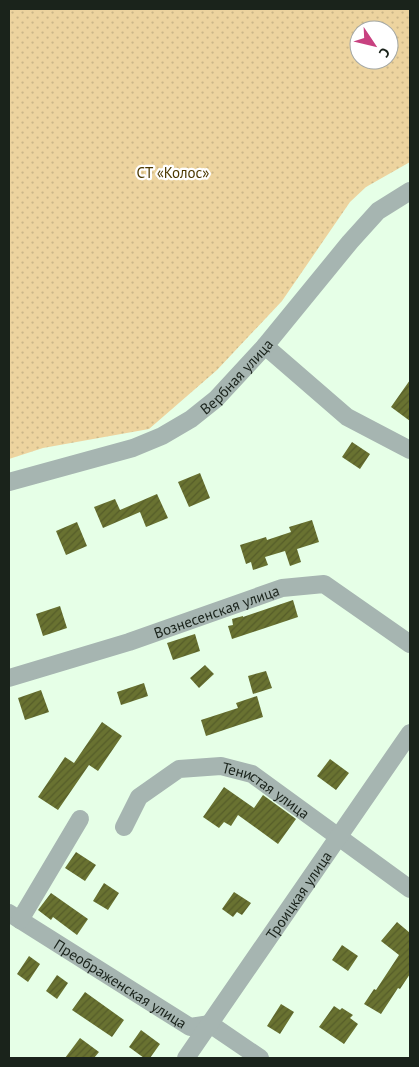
<svg xmlns="http://www.w3.org/2000/svg" width="419" height="1067" viewBox="0 0 419 1067" font-family="'PT Sans',sans-serif">
	<style>
		.grass { fill: url(#grass-dots); fill-rule: evenodd }
		.building { fill: url(#building-hatch) }
		.lines { fill: none; stroke-linecap: round; stroke-linejoin: round }
		.minor { stroke: #a6b5b1; stroke-width: 18 }
		.labels { text-anchor: middle; dominant-baseline: central; stroke-width: 4.5; stroke-linejoin: round; paint-order: stroke }
		.park-label { font-size: 15px; fill: #4c3801; stroke: #fff }
		.street-label { font-size: 15px; fill: #1a231b; stroke: #fff }
	</style>
	<defs>
		<pattern id="grass-dots" width="8" height="8" patternUnits="userSpaceOnUse" patternTransform="scale(1.25)"><rect width="8" height="8" fill="#edd49f"/><path d="M2 2h.1M6 6h.1" fill="none" stroke="#cbb688" stroke-width="1.8" stroke-linecap="round"/></pattern>
		<pattern id="building-hatch" width="6" height="6" patternUnits="userSpaceOnUse" patternTransform="scale(1.25)"><rect width="6" height="6" fill="#697231"/><path d="M-1 1l2-2M0 6l6-6M5 7l2-2" fill="none" stroke="#565d29"/></pattern>
	</defs>
	<rect width="100%" height="100%" fill="#e6ffe7"/>
	<path class="grass" d="M 9,9 L 410,9 L 410,162 L 366,187 L 350,202 L 282,301 L 217,370 L 149,429 L 43,448 L 9,459 ZM 359,30 L 389,30 L 389,60 L 359,60 Z"/>
	<path class="building" d="M 410,380 L 410,421 L 391,407 Z
		M 352,442 L 370,454 L 360,469 L 342,457 Z
		M 200,473 L 210,498 L 189,507 L 178,482 Z
		M 157,494 L 168,518 L 146,527 L 140,512 L 103,528 L 94,507 L 115,499 L 120,510 Z
		M 312,520 L 319,542 L 297,549 L 301,562 L 290,566 L 285,551 L 265,557 L 268,565 L 253,570 L 251,562 L 246,564 L 240,545 L 266,537 L 267,540 L 291,532 L 289,527 Z
		M 77,522 L 87,546 L 66,555 L 56,531 Z
		M 293,600 L 298,617 L 232,639 L 228,626 L 233,625 L 232,619 L 243,616 L 243,617 Z
		M 60,606 L 67,628 L 43,636 L 36,614 Z
		M 195,634 L 200,651 L 173,660 L 167,643 Z
		M 205,665 L 214,674 L 199,688 L 190,678 Z
		M 266,671 L 272,688 L 253,694 L 248,676 Z
		M 144,683 L 148,696 L 121,705 L 117,692 Z
		M 41,690 L 49,712 L 25,720 L 18,698 Z
		M 257,696 L 263,717 L 206,736 L 201,720 L 238,708 L 236,703 Z
		M 102,722 L 122,736 L 98,771 L 89,765 L 58,810 L 38,797 L 65,757 L 74,763 Z
		M 330,759 L 349,773 L 336,790 L 317,776 Z
		M 224,787 L 254,808 L 263,795 L 296,819 L 278,844 L 238,815 L 231,826 L 224,822 L 219,828 L 203,817 Z
		M 76,852 L 96,865 L 85,881 L 65,868 Z
		M 104,883 L 119,893 L 108,910 L 93,901 Z
		M 234,892 L 251,903 L 242,915 L 237,912 L 233,917 L 222,909 Z
		M 51,893 L 88,919 L 77,935 L 53,917 L 51,920 L 38,910 Z
		M 397,922 L 410,933 L 410,974 L 400,989 L 398,988 L 381,1014 L 364,1004 L 374,989 L 376,990 L 399,955 L 381,941 Z
		M 342,945 L 358,956 L 348,971 L 332,960 Z
		M 29,956 L 40,964 L 28,982 L 17,974 Z
		M 57,975 L 68,983 L 57,999 L 46,991 Z
		M 85,992 L 124,1020 L 112,1037 L 72,1010 Z
		M 281,1004 L 294,1012 L 280,1034 L 267,1026 Z
		M 334,1006 L 340,1010 L 342,1008 L 353,1015 L 350,1018 L 358,1024 L 344,1044 L 319,1027 Z
		M 141,1030 L 160,1044 L 150,1058 L 144,1058 L 129,1047 Z
		M 80,1038 L 99,1052 L 94,1058 L 65,1058 Z"/>
	<g class="lines">
		<g class="minor">
			<path d="M 265,346 L 347,417 L 410,450"/>
			<path id="s1" d="M 9,482 L 133,448 L 162,436 L 191,419 L 216,399 L 265,346 L 350,242 L 378,211 L 410,191"/>
			<path id="s2" d="M 9,678 L 129,642 L 282,588 L 324,584 L 410,644"/>
			<path id="s3" d="M 124,827 L 139,797 L 179,769 L 221,766 L 252,774 L 410,889"/>
			<path id="s4" d="M 9,913 L 190,1027 L 210,1024 L 260,1058"/>
			<path d="M 20,920 L 80,819"/>
			<path id="s5" d="M 186,1058 L 410,733"/>
		</g>
	</g>
	<g class="labels">
		<g class="park-label">
			<text x="173" y="172">СТ «Колос»</text>
		</g>
		<g class="street-label">
			<text stroke="none"><textPath href="#s1" startOffset="256">Вербная улица</textPath></text>
			<text stroke="none"><textPath href="#s2" startOffset="218">Вознесенская улица</textPath></text>
			<text stroke="none"><textPath href="#s3" startOffset="176">Тенистая улица</textPath></text>
			<text stroke="none"><textPath href="#s5" startOffset="198">Троицкая улица</textPath></text>
			<text stroke="none"><textPath href="#s4" startOffset="132">Преображенская улица</textPath></text>
		</g>
	</g>
	<rect width="419" height="1067" fill="none" stroke="#1a231b" stroke-width="20"/>
	<g transform="translate(374 45) rotate(125)"><circle r="24" fill="#ffffff" stroke="#a3a7a4"/>
	<path d="M0-4L9 19L0 12L-9 19Z" fill="#c84180"/>
	<text y="-8" font-size="14" font-weight="bold" text-anchor="middle" fill="#1a231b">С</text>
	</g>
</svg>
